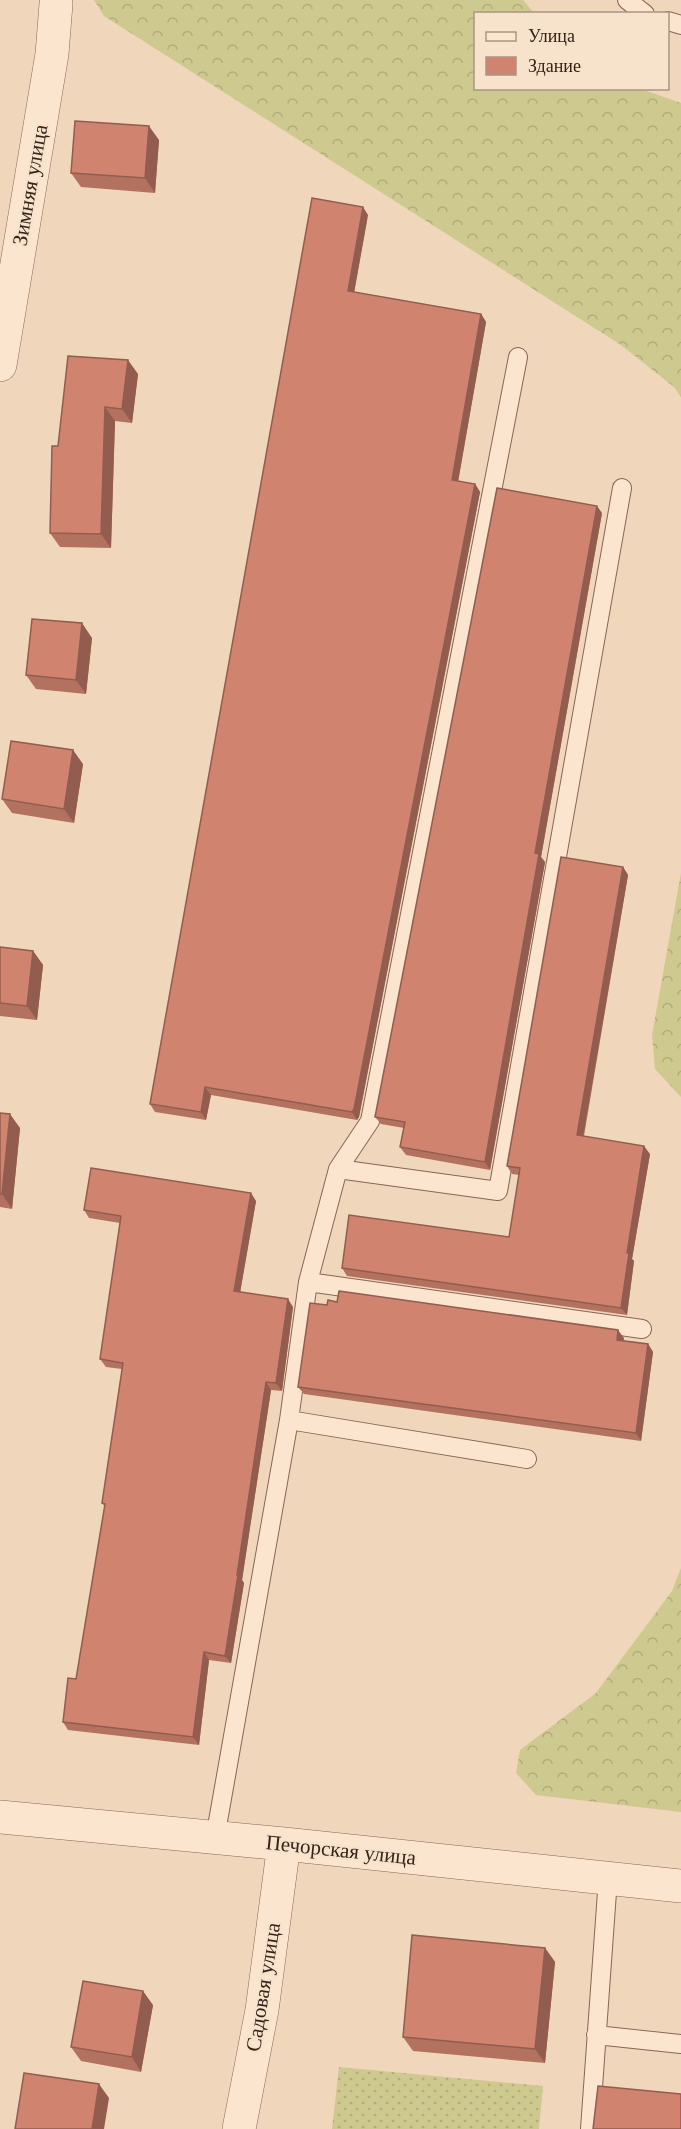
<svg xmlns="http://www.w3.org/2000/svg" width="681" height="2129" viewBox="0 0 681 2129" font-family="Georgia,serif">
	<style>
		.grass { fill: url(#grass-dots) }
		.forest { fill: url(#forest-crowns) }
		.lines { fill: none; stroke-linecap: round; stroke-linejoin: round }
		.lane-casing { stroke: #886654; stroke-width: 20 }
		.street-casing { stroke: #886654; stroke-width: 34 }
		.lane { stroke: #fbe5cf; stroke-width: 18 }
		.street { stroke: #fbe5cf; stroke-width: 33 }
		.wall { fill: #b3725f }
		.shaded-wall { fill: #925c4e }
		.building { fill: #d0846f; stroke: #925c4e; stroke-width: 1.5 }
		.labels { text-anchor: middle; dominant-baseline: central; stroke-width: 4.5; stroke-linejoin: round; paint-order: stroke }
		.street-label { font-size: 21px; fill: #36221a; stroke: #f7e2cb }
	</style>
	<defs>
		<pattern id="grass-dots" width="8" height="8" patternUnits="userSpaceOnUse" patternTransform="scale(1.5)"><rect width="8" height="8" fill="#cec98f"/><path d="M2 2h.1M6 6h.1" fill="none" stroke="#b2ac7b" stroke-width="1.8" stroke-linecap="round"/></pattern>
		<pattern id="forest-crowns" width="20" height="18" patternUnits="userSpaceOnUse" patternTransform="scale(1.5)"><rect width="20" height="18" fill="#cec98f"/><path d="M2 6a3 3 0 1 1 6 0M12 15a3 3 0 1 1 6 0" fill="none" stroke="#b2ac7b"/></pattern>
	</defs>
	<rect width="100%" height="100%" fill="#f0d6bb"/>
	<path class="grass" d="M 339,2067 L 543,2086 L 539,2129 L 332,2129 Z"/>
	<path class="forest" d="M 94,0 L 523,0 L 534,13 L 476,14 L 476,88 L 641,89 L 681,103 L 681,397 L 674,387 L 621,345 L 104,16 Z
		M 681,873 L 681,1097 L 655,1069 L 652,1035 Z
		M 681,1568 L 681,1812 L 536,1795 L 516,1773 L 520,1750 L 596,1693 L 672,1591 Z"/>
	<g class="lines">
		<defs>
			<path id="lane" d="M 627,0 L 645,14
				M 668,21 L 681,25
				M 338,1169 L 498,1191 L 622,488
				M 308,1282 L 642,1329
				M 289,1420 L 527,1459
				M 215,1838 L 289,1420 L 308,1282 L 338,1169 L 370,1121 L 518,357
				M 596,2035 L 681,2044
				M 590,2129 L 608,1878"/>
			<path id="street" d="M 0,365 L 52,54 L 56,4
				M 0,1817 L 284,1844 L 681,1886
				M 239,2129 L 262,2010 L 284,1844"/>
		</defs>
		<use href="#lane" class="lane-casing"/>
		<use href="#street" class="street-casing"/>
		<use href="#lane" class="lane"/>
		<use href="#street" class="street"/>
	</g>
	<path class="wall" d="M 159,140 L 155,193 L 81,187 L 71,173 Z
		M 368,215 L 354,292 L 481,314 L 486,322 L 458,481 L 475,484 L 480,492 L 359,1117 L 357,1120 L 211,1095 L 206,1120 L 155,1112 L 150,1104 Z
		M 138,374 L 132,423 L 115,421 L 111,548 L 60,547 L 50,533 L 58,446 Z
		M 602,513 L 541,857 L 545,862 L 490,1170 L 406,1155 L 400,1147 L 404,1128 L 381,1124 L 375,1117 Z
		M 92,638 L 86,694 L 36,689 L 26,675 Z
		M 83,764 L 74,823 L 12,813 L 2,799 Z
		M 623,867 L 628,875 L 584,1136 L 650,1154 L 632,1259 L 634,1261 L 627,1315 L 347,1276 L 342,1268 L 509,1237 L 519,1175 L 512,1174 L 507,1166 Z
		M 0,947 L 33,951 L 43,965 L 37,1020 L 0,1016 Z
		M 0,1113 L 20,1128 L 12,1209 L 0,1207 Z
		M 256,1201 L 240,1292 L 293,1307 L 282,1391 L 271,1390 L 242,1580 L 244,1583 L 231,1663 L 209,1660 L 199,1745 L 68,1730 L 63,1722 L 76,1679 L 105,1507 L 102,1503 L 122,1369 L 106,1367 L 100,1359 L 120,1223 L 89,1218 L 84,1210 Z
		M 624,1338 L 623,1341 L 648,1344 L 653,1352 L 641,1441 L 304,1394 L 298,1387 Z
		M 545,1948 L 555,1962 L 545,2063 L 413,2051 L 403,2037 Z
		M 153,2005 L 141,2072 L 81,2061 L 71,2047 Z"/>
	<path class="shaded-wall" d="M 149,126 L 159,140 L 155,193 L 145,178 Z
		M 363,207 L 368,215 L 353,299 L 348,291 Z
		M 481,314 L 486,322 L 457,488 L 452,480 Z
		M 128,360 L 138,374 L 132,423 L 122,409 Z
		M 105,407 L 115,421 L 111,548 L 101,534 Z
		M 475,484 L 480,492 L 359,1117 L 357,1120 L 352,1112 Z
		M 597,506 L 602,513 L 541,857 L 545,862 L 490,1170 L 485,1162 L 535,853 Z
		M 82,623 L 92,638 L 86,694 L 76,680 Z
		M 73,750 L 83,764 L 74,823 L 64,809 Z
		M 623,867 L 628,875 L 582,1143 L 577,1135 Z
		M 33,951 L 43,965 L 37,1020 L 27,1006 Z
		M 205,1087 L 211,1095 L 206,1120 L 201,1112 Z
		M 10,1114 L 20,1128 L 12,1209 L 2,1194 Z
		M 644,1146 L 650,1154 L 632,1259 L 634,1261 L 627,1315 L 621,1308 L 627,1253 Z
		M 251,1193 L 256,1201 L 239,1299 L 234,1291 Z
		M 288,1299 L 293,1307 L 282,1391 L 276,1383 Z
		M 618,1330 L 624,1338 L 622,1348 L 617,1340 Z
		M 648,1344 L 653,1352 L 641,1441 L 636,1433 Z
		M 266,1382 L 271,1390 L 242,1580 L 244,1583 L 231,1663 L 225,1656 Z
		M 204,1652 L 209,1660 L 199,1745 L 193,1737 Z
		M 545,1948 L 555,1962 L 545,2063 L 535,2049 Z
		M 143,1991 L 153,2005 L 141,2072 L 132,2057 Z
		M 99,2084 L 109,2098 L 104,2129 L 92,2129 Z"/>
	<path class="building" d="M 75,121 L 149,126 L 145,178 L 71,173 Z
		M 312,198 L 363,207 L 348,291 L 481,314 L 452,480 L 475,484 L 354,1109 L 352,1112 L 205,1087 L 201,1112 L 150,1104 Z
		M 68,356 L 128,360 L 122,409 L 105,407 L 101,534 L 50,533 L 52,446 L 58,446 Z
		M 497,488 L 597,506 L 535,853 L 539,854 L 485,1162 L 400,1147 L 405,1122 L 375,1117 Z
		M 32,619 L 82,623 L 76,680 L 26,675 Z
		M 11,741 L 73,750 L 64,809 L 2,799 Z
		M 561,857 L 623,867 L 577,1135 L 644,1146 L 627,1253 L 629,1253 L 621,1308 L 342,1268 L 349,1215 L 509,1237 L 520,1168 L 507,1166 Z
		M 0,947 L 33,951 L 27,1006 L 0,1003 Z
		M 0,1113 L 10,1114 L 2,1194 L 0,1194 Z
		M 91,1168 L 251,1193 L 234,1291 L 288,1299 L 276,1383 L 266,1382 L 237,1575 L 238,1575 L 225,1656 L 204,1652 L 193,1737 L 63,1722 L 68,1678 L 76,1679 L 105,1504 L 102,1503 L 123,1363 L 100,1359 L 121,1216 L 84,1210 Z
		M 339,1291 L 618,1330 L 617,1340 L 648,1344 L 636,1433 L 298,1387 L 310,1303 L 327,1305 L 328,1300 L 337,1302 Z
		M 412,1935 L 545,1948 L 535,2049 L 403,2037 Z
		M 83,1981 L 143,1991 L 132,2057 L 71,2047 Z
		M 24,2073 L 99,2084 L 92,2129 L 15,2129 Z
		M 598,2086 L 681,2094 L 681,2129 L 593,2129 Z"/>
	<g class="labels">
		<g class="street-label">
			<text transform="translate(30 185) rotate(-80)">Зимняя улица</text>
			<text transform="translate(341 1850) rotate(6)">Печорская улица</text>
			<text transform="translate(263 1987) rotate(-81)">Садовая улица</text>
		</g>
	</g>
	<rect x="474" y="12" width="195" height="78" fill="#f7e2cb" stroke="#aa9584" stroke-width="1.5"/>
	<rect x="486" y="32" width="30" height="9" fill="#fbe5cf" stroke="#aa9584" stroke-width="1.5"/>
	<text x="528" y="42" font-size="18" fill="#36221a">Улица</text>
	<rect x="486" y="57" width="30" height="18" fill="#d0846f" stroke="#aa9584" stroke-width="1.5"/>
	<text x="528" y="72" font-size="18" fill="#36221a">Здание</text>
</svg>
